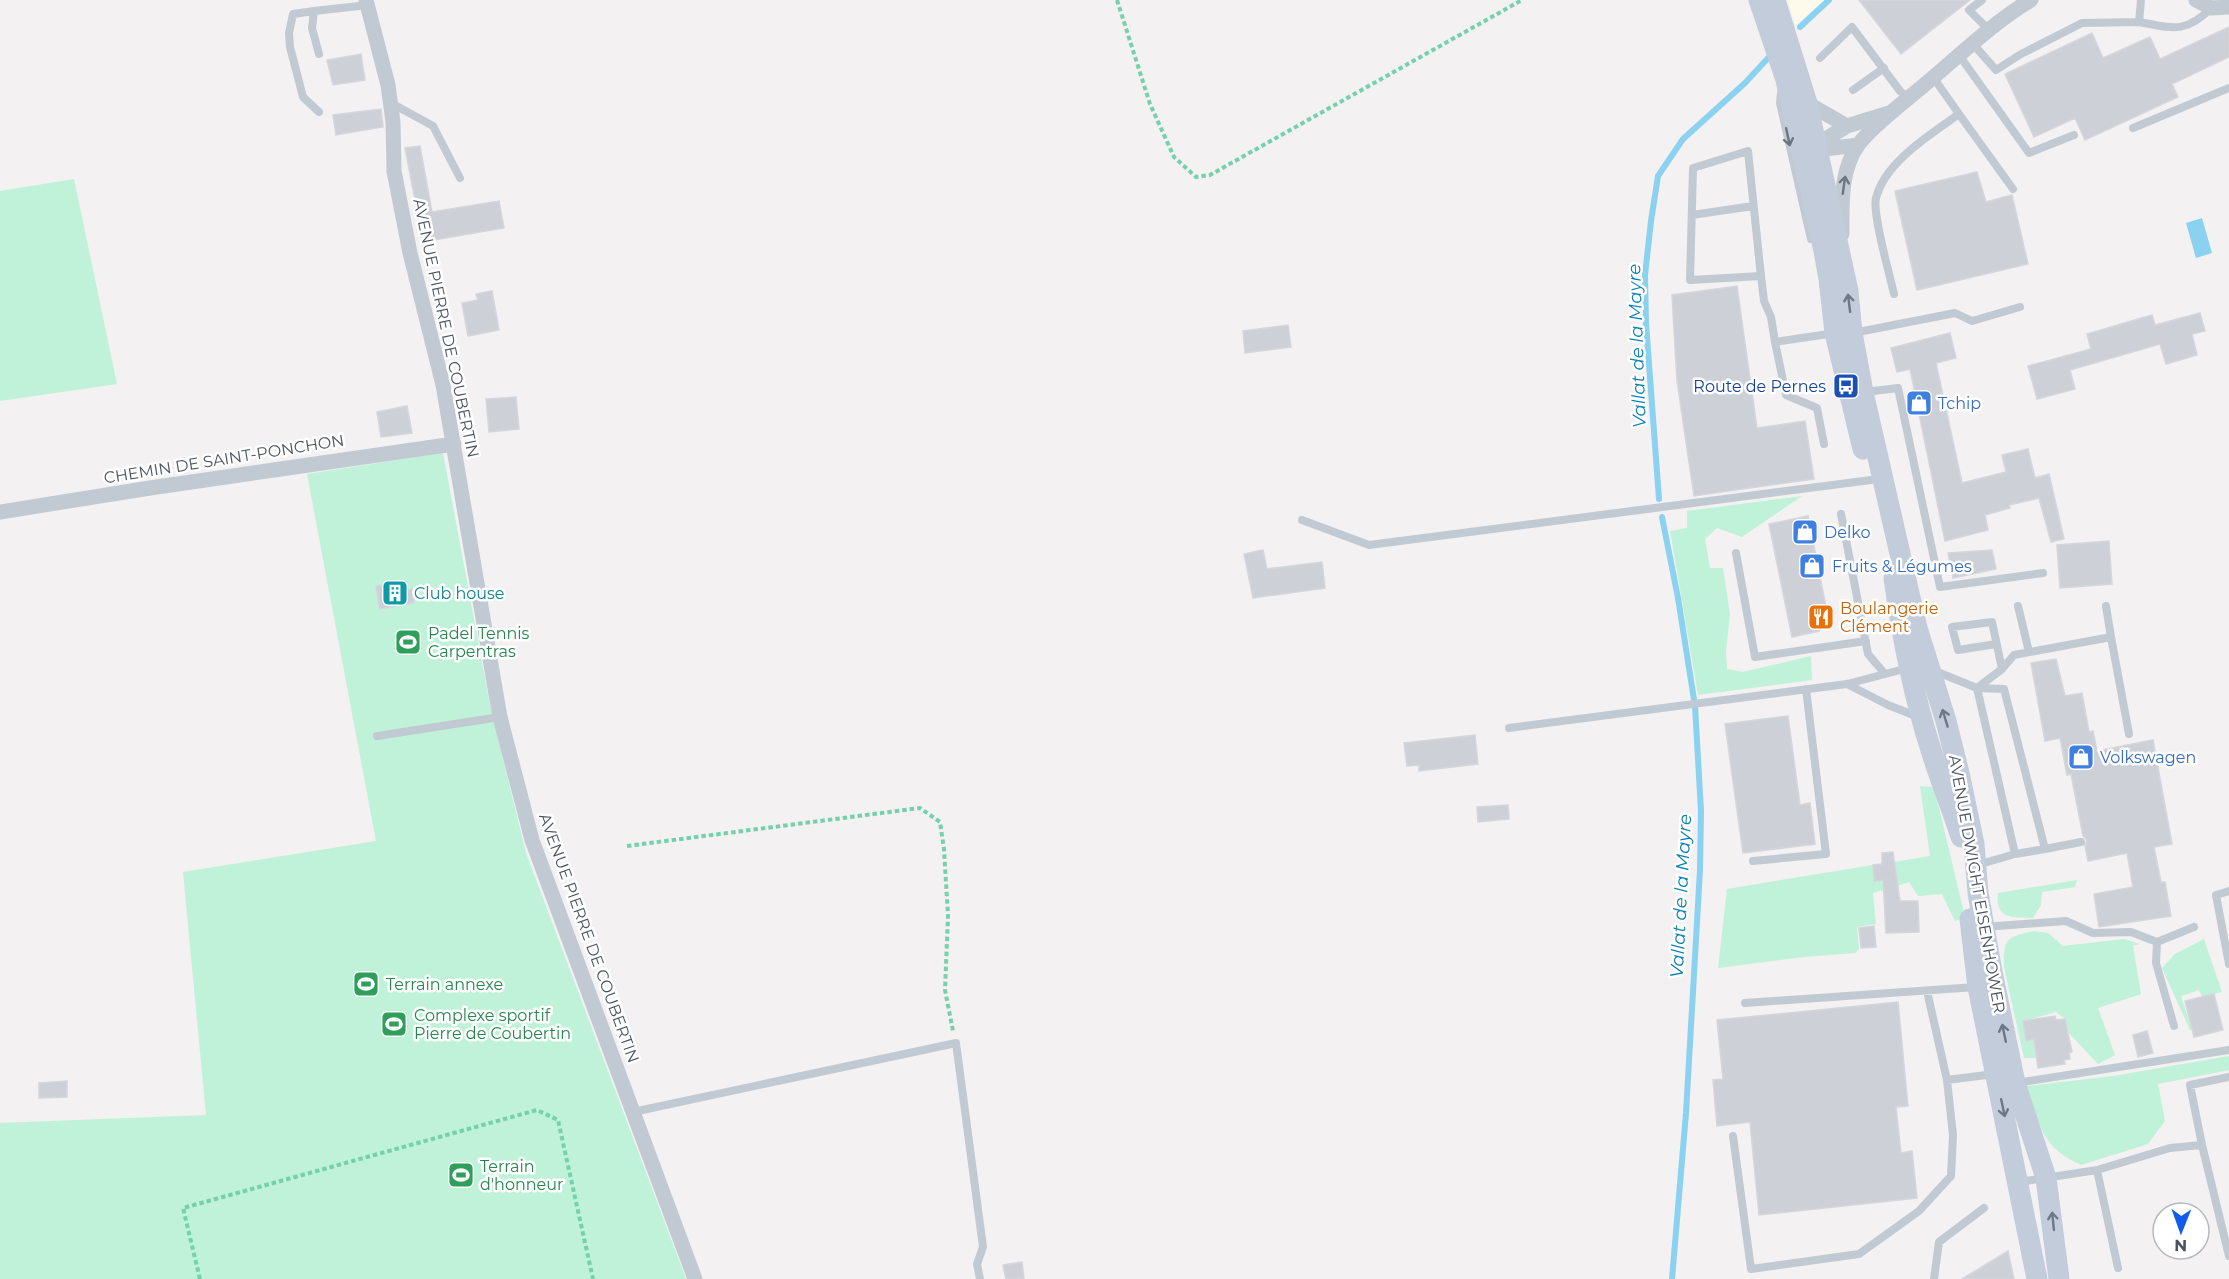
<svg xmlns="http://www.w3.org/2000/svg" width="2229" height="1279" viewBox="0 0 2229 1279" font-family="Montserrat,sans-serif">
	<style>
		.commercial { fill: #fdfaec }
		.green { fill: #bff2d8 }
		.water { fill: #8bd1f0 }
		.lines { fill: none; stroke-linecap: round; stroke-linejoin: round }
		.stream { stroke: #8bd1f0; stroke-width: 6 }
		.building { fill: #cdd0d6; stroke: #d5d6dd; stroke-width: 1.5 }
		.path { stroke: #75d1ad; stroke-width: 4; stroke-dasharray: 4.5 3; stroke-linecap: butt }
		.service { stroke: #c1cad3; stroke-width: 8 }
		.minor { stroke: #c1cad3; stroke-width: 15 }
		.secondary { stroke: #c3ccda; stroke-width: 21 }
		.oneway { stroke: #6c7682 }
		.oneway2 { stroke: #6d7785 }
		.labels { text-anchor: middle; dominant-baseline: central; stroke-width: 5; stroke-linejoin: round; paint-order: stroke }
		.street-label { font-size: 16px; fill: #485260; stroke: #fff }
		.transit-label { font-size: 16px; fill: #164399; stroke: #fff; text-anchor: end }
		.shop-label { font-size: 16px; fill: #366cbe; stroke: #fff; text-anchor: start }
		.culture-label { font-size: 16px; fill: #0d838f; stroke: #fff; text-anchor: start }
		.food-label { font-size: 16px; fill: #c56008; stroke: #fff; text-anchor: start }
		.leisure-label { font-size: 16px; fill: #27864d; stroke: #fff; text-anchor: start }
		.water-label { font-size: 18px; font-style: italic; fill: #077eb4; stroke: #fff }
	</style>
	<rect width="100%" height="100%" fill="#f3f1f1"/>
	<path class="commercial" d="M 1788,0 L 1825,0 L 1795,25 Z"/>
	<path class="green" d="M 74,179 L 117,384 L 0,401 L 0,191 Z
		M 443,453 L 491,710 L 526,853 L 686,1279 L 0,1279 L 0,1123 L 206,1115 L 183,872 L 376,841 L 307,474 Z
		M 1802,496 L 1742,537 L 1717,528 L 1705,539 L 1710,568 L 1723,568 L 1730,614 L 1726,652 L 1727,669 L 1743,672 L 1811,656 L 1812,680 L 1698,695 L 1670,531 L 1687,528 L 1687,511 Z
		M 1920,786 L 1934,787 L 1965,917 L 1955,921 L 1942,894 L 1918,896 L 1909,882 L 1873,893 L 1876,924 L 1857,927 L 1859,949 L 1855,953 L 1804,957 L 1718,968 L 1727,889 L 1873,865 L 1874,881 L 1896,878 L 1894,862 L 1930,856 Z
		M 2077,880 L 2075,887 L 2042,892 L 2041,905 L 2033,918 C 2013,917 1995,920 1998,893 Z
		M 2034,931 L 2048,933 L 2063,946 L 2124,939 L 2140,944 L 2133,946 L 2141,994 L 2098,1008 L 2115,1055 L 2098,1064 L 2067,1031 L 2065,1019 L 2056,1012 L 2023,1021 L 2026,1041 L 2034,1039 L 2037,1058 L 2024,1058 L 2004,967 C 2003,938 2007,937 2034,931 Z
		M 2204,939 L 2222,992 L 2202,997 L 2199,990 L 2181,996 L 2192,1029 L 2190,1030 L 2162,968 L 2175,954 Z
		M 2229,1056 L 2229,1070 L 2158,1084 L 2165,1121 L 2148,1144 L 2081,1165 C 2041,1147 2039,1124 2027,1086 L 2113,1076 Z"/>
	<path class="water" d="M 2202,218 L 2212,253 L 2196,258 L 2186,223 Z"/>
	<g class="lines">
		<path class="stream" d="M 1800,27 L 1829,0
			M 1659,499 L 1646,323 L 1645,275 L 1651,221 L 1658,176 L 1683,139 L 1745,83 L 1769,57
			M 1662,517 L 1678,598 L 1695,706 L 1701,811 L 1700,870 L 1686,1113 L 1672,1279"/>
	</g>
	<path class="building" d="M 1859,0 L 1970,0 L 1901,54 Z
		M 2229,27 L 2229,57 L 2172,84 L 2178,97 L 2085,140 L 2075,118 L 2034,137 L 2005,74 L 2092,33 L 2103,58 L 2150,37 L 2160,59 Z
		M 361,54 L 365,80 L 333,85 L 327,60 Z
		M 381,109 L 383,127 L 336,135 L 333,115 Z
		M 420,146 L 432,212 L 499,201 L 504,228 L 423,242 L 405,148 Z
		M 1977,172 L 1986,202 L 2012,195 L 2028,264 L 1917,290 L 1895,191 Z
		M 1737,286 L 1757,428 L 1805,421 L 1814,479 L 1694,496 L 1677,381 L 1672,295 Z
		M 492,291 L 499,330 L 468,336 L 462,303 L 478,300 L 476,294 Z
		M 2200,313 L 2205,331 L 2192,334 L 2197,355 L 2166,364 L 2160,344 L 2070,370 L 2075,389 L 2037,399 L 2028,366 L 2091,349 L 2087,334 L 2152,315 L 2155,325 Z
		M 1288,325 L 1291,347 L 1245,353 L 1243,331 Z
		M 1950,333 L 1956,358 L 1936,363 L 1962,483 L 2006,472 L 2002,455 L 2028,449 L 2035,478 L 2049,474 L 2064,539 L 2051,542 L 2039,498 L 2009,505 L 2010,508 L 1985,515 L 1988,530 L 1945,541 L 1910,369 L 1897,372 L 1891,348 Z
		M 516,397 L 519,429 L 489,432 L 486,399 Z
		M 407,406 L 412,433 L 381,437 L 377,412 Z
		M 1808,516 L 1828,617 L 1819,631 L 1792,637 L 1769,524 Z
		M 2109,541 L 2112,584 L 2060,588 L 2057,545 Z
		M 1263,550 L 1267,569 L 1322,562 L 1325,588 L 1253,598 L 1244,554 Z
		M 1992,550 L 1996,569 L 1953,578 L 1948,553 Z
		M 399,582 L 400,591 L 412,589 L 414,603 L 380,609 L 376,586 Z
		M 2056,659 L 2065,696 L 2082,693 L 2089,732 L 2093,731 L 2097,751 L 2153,740 L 2172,844 L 2154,847 L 2161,882 L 2165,882 L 2171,916 L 2099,927 L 2094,894 L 2133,887 L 2127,853 L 2088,861 L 2085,846 L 2087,840 L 2083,836 L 2071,774 L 2067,775 L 2060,738 L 2045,741 L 2031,663 Z
		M 1788,716 L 1800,805 L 1810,803 L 1815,844 L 1743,853 L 1725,724 Z
		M 1475,735 L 1478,764 L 1419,771 L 1419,765 L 1407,766 L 1404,743 Z
		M 1508,805 L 1509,819 L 1478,822 L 1477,807 Z
		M 1893,852 L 1900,901 L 1918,901 L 1919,932 L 1886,933 L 1883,880 L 1874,881 L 1873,865 L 1882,864 L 1882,853 Z
		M 1874,926 L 1876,947 L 1861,948 L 1859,928 Z
		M 2214,994 L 2223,1030 L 2194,1037 L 2185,1001 Z
		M 1898,1002 L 1908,1106 L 1896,1107 L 1901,1153 L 1912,1151 L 1917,1198 L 1759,1215 L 1750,1122 L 1717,1126 L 1713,1080 L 1723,1079 L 1717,1020 Z
		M 2055,1016 L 2056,1020 L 2065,1019 L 2072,1052 L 2069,1053 L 2070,1059 L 2064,1060 L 2065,1064 L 2038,1068 L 2034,1039 L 2026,1041 L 2023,1021 Z
		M 2147,1031 L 2153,1053 L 2138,1057 L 2133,1035 Z
		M 67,1081 L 67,1097 L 39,1098 L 39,1083 Z
		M 2008,1251 L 2014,1279 L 1962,1279 Z
		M 1022,1262 L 1024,1279 L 1006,1279 L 1003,1265 Z"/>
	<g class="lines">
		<path class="path" d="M 1117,0 L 1150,104 L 1174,157 L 1196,177 L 1210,175 L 1522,0
			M 627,846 L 920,808 L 940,822 L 944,849 L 948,916 L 945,990 L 953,1031
			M 200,1279 L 183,1208 L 537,1110 L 558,1120 L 593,1279"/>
		<path class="service" d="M 1982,0 L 1969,10 L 1990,31
			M 314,11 L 293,14 L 289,33 L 290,47 L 303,97 L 319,112
			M 2139,22 C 2172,28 2186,34 2211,8
			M 1973,44 L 1996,70 L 2021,54 L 2082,23 L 2139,22 L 2141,0
			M 319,54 L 312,28 L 314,11 L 368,5
			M 1959,55 L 2029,153 L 2074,135
			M 1820,58 L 1852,27 L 1900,91 L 1908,98
			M 1853,90 L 1884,68
			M 1781,93 L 1780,103 L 1811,239
			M 391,103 L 433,126 L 460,178
			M 1959,114 L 2013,189
			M 2133,128 L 2229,88
			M 1692,215 L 1753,206
			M 1761,276 L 1690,280 L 1693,168 L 1748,151 L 1760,267 L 1764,301 L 1771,317 L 1775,342 L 1835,333
			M 1894,294 C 1890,276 1872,213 1876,198 C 1885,162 1930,135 1959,114 L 1933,77
			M 1853,333 L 1955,313 L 1972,321 L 2020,307
			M 1775,342 L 1786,395 L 1817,408 L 1824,444
			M 1865,392 L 1898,388 L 1940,587 L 2043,573
			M 1841,514 L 1868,654 L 1885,674
			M 1302,520 L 1369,545 L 1871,480
			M 1736,553 L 1755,657 L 1866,641
			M 2018,606 L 2029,652
			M 2106,606 L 2111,637
			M 1996,644 L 1958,650 L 1952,627 L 1992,622 L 2002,669
			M 1935,671 L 1977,688 L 2015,854 L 1977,865
			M 1847,684 L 1888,705 L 1916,716
			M 1977,688 L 2002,669 L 2014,655 L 2111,637 L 2129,734
			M 1977,688 L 2004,689 L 2045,849 L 2015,854
			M 1509,728 L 1847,684 L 1908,668
			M 377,736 L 500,717
			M 2045,849 L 2081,842
			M 1753,861 L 1826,854 L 1806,689
			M 2229,891 L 2216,895 L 2229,964
			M 1984,927 L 2066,921 L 2093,933 L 2131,932 L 2157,942 L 2156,963 L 2174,1026
			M 2157,942 L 2194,927
			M 1927,991 L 1947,1080 L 1994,1074
			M 1745,1003 L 1976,987
			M 2229,1077 L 2190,1085 L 2202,1145 L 2229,1256
			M 2016,1083 L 2229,1050
			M 633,1112 L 956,1043 L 983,1247 L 977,1264 L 980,1279
			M 1733,1136 L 1751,1269 L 1859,1254 L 1919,1211 L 1951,1176 L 1953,1135 L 1947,1080
			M 2097,1170 L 2118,1268
			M 2019,1182 L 2097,1170 L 2170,1148 L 2202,1145
			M 1934,1279 L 1939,1242 L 1984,1208"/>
		<path class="minor" d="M 366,0 L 388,85 L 393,122 L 394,171 L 410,253 L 443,385 L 500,717 L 532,840 L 695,1279
			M 2196,0 L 2211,8 L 2229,7
			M 1807,103 L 1847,126 L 1889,113
			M 1817,150 L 1824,140 L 1847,126
			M 1807,151 L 1858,145
			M 1842,234 C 1842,204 1840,171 1858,145 C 1872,126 1904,102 1923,86 C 1958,57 1992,23 2031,0
			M 0,512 L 150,488 L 454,444"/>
		<path class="secondary" d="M 1759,0 L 1786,80 L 1824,251 L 1829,279 L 1835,333 L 1863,449
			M 1775,0 L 1807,103 L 1848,291 L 1852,333 L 1863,392 L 1917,628 L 1946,721 L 1959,773 L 1974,844 L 1978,893 L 1992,972 L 2015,1083 L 2046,1178 L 2059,1279
			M 1894,578 C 1902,636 1913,694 1931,750 C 1940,780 1952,808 1961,837
			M 1970,919 L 1978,987 L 2037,1279"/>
	</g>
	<defs><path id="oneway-shaft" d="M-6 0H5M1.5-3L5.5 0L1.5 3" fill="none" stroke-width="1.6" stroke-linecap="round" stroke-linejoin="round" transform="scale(1.5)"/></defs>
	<g class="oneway">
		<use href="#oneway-shaft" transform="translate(1788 137) rotate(78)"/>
		<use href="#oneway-shaft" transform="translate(1844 185) rotate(-82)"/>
	</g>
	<g class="oneway2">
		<use href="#oneway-shaft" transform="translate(1849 303) rotate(-97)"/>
		<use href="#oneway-shaft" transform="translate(1945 718) rotate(-107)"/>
		<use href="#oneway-shaft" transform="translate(2004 1033) rotate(-102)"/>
		<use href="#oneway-shaft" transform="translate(2003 1108) rotate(78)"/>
		<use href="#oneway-shaft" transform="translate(2053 1221) rotate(-96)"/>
	</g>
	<defs>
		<symbol id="bus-square" viewBox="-11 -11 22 22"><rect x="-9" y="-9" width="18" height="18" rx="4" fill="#1a4fb4" stroke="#fff"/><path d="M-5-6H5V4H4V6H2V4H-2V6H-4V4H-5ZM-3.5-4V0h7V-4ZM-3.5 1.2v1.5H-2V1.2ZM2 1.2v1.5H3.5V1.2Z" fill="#fff"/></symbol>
		<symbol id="shop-square" viewBox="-11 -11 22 22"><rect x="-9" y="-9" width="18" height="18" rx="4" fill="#3f7fe0" stroke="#fff"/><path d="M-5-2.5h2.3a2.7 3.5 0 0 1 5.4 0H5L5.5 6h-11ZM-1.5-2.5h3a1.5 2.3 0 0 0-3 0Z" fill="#fff"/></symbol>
		<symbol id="building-square" viewBox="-11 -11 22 22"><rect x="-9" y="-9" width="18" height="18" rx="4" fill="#0f9aa8" stroke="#fff"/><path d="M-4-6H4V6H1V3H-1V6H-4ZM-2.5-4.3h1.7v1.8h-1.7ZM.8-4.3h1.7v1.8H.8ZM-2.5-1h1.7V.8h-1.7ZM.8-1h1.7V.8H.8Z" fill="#fff"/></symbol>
		<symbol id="restaurant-square" viewBox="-11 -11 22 22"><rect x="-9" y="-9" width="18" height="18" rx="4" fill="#e8710a" stroke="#fff"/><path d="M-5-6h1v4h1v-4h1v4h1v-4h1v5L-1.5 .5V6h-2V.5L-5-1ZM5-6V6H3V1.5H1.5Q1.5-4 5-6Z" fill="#fff"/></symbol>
		<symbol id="stadium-square" viewBox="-11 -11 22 22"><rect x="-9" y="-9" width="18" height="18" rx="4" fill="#2e9e5b" stroke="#fff"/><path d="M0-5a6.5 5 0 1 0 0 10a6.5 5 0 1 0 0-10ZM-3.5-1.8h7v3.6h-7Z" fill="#fff"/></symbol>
	</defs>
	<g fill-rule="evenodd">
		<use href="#bus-square" x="1831" y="371" width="30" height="30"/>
		<use href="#shop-square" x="1904" y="388" width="30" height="30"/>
		<use href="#shop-square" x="1790" y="517" width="30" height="30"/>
		<use href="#shop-square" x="1797" y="551" width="30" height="30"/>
		<use href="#building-square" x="380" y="578" width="30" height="30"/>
		<use href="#restaurant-square" x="1806" y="602" width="30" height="30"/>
		<use href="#stadium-square" x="393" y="627" width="30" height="30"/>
		<use href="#shop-square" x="2066" y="742" width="30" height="30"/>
		<use href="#stadium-square" x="351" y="969" width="30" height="30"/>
		<use href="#stadium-square" x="379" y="1009" width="30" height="30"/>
		<use href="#stadium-square" x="446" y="1160" width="30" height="30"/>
	</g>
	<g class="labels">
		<g class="street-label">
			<text transform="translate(446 328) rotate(78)">AVENUE PIERRE DE COUBERTIN</text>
			<text transform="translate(224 459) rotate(-9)">CHEMIN DE SAINT-PONCHON</text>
			<text transform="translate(1977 884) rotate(80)">AVENUE DWIGHT EISENHOWER</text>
			<text transform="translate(589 938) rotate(70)">AVENUE PIERRE DE COUBERTIN</text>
		</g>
		<g class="transit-label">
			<text x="1826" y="386">Route de Pernes</text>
		</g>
		<g class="shop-label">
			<text x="1938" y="403">Tchip</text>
			<text x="1824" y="532">Delko</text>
			<text x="1832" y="566">Fruits &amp; Légumes</text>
			<text x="2100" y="757">Volkswagen</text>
		</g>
		<g class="culture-label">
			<text x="414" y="593">Club house</text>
		</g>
		<g class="food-label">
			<text x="1840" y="608">Boulangerie<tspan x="1840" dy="18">Clément</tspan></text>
		</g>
		<g class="leisure-label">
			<text x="428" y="633">Padel Tennis<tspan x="428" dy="18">Carpentras</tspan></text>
			<text x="386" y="984">Terrain annexe</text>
			<text x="414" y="1015">Complexe sportif<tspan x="414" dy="18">Pierre de Coubertin</tspan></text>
			<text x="480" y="1166">Terrain<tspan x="480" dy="18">d'honneur</tspan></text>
		</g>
		<g class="water-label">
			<text transform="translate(1637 346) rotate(-92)">Vallat de la Mayre</text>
			<text transform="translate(1681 896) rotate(-87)">Vallat de la Mayre</text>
		</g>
	</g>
	<g transform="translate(2181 1231) rotate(181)"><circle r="28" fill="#ffffff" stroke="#b6babf" stroke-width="1.5"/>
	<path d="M0-4.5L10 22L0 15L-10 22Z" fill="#125cec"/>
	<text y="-9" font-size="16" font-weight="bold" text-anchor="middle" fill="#485260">N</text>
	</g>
</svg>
